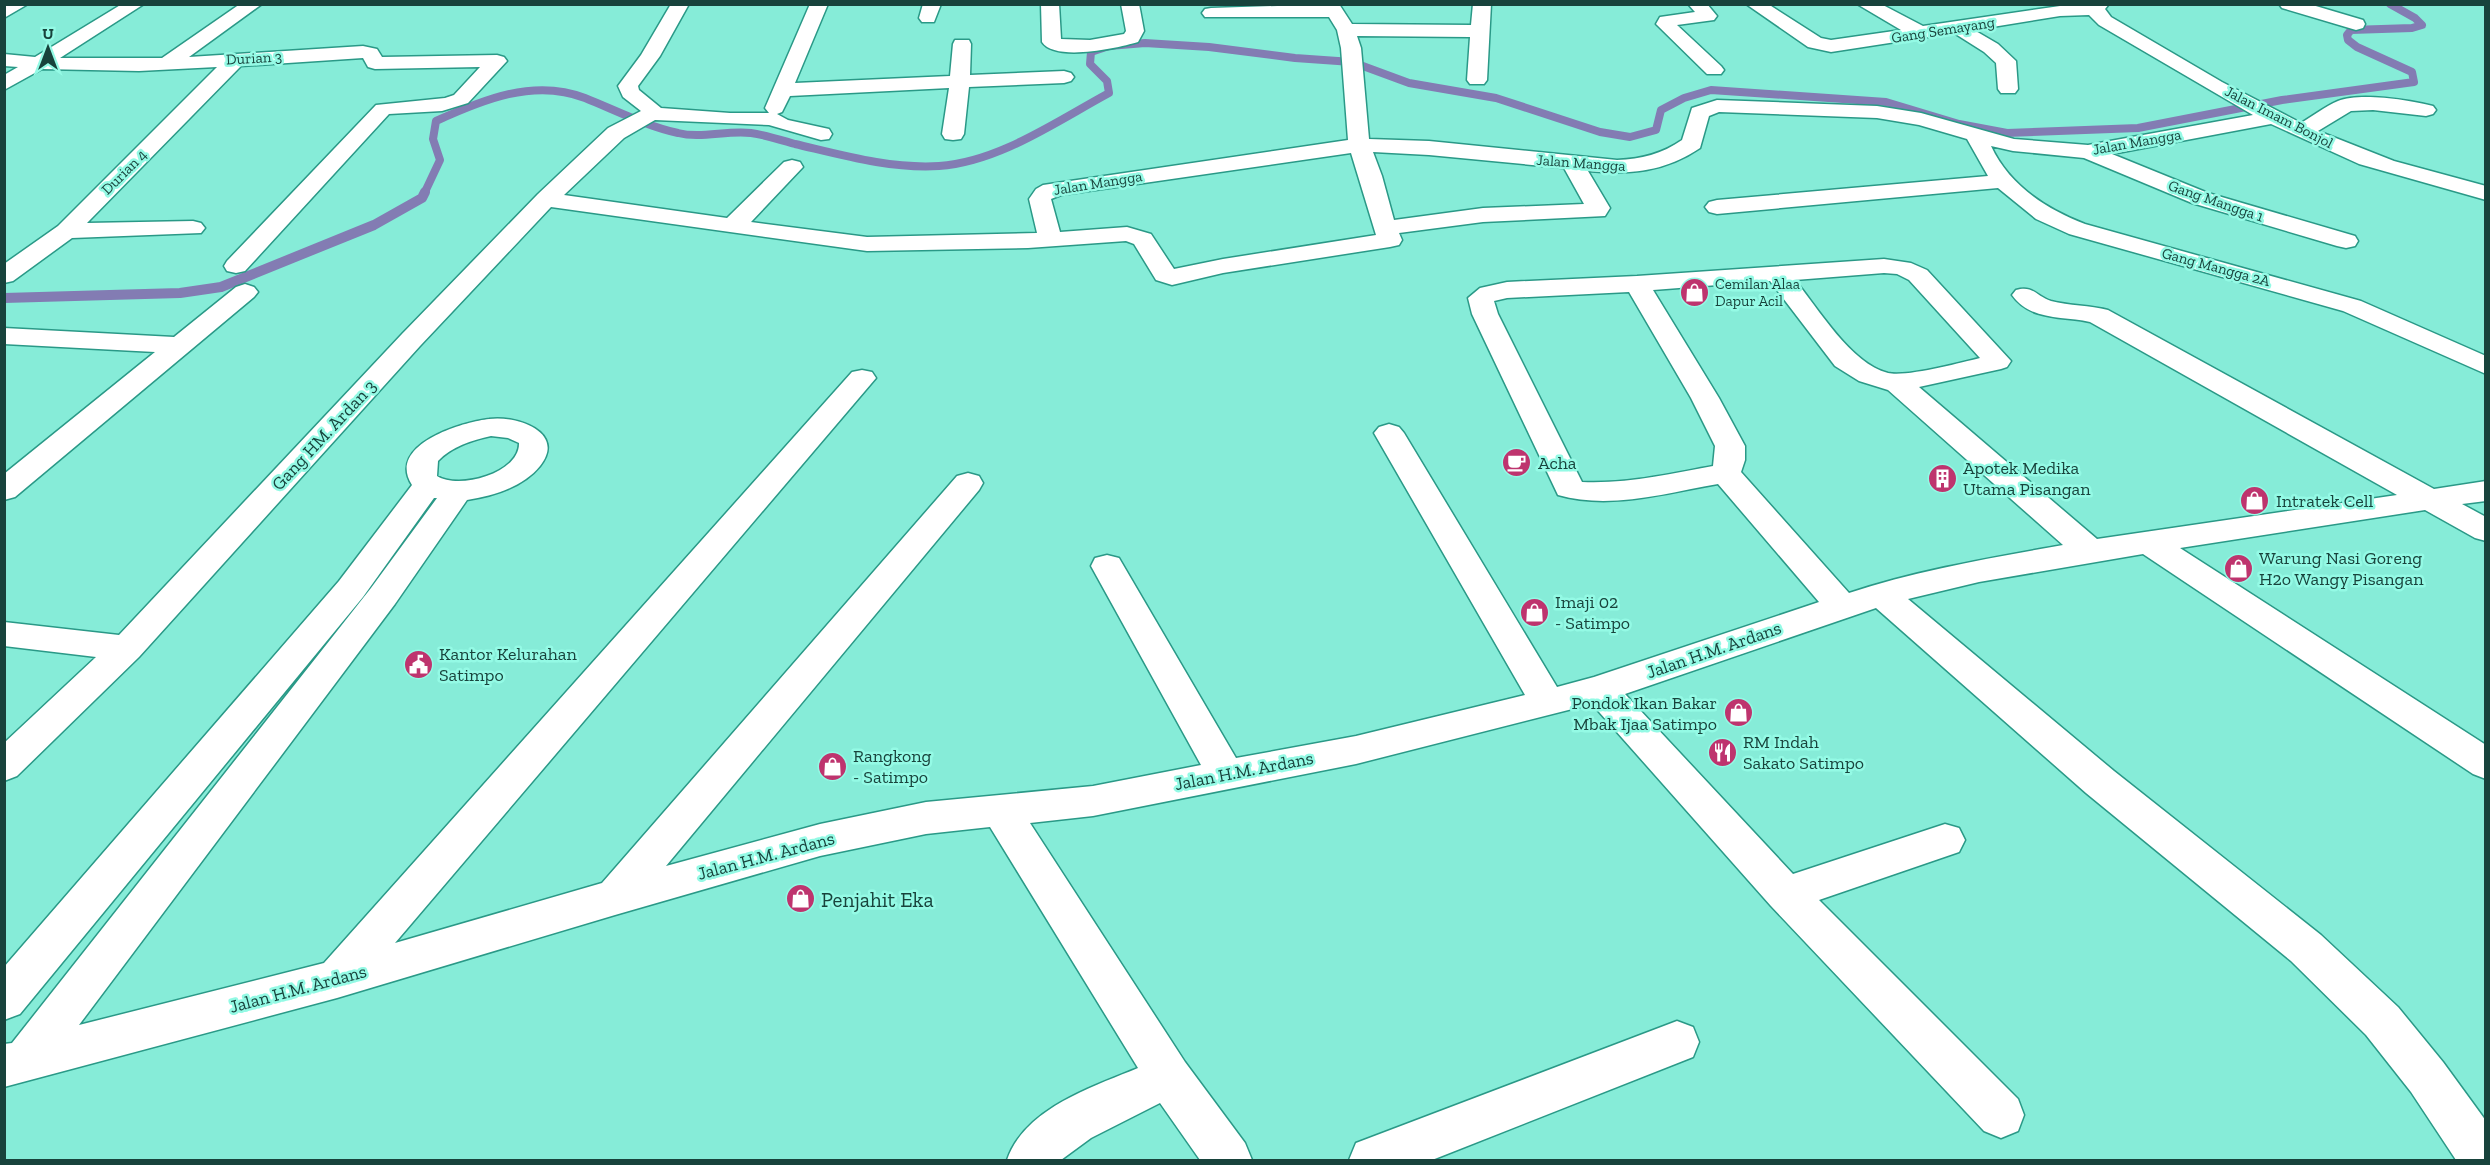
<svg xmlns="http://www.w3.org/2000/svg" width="2490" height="1165" viewBox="0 0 2490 1165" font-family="'Zilla Slab',serif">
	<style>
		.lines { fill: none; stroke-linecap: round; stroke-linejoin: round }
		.stream-far1 { stroke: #837cb3; stroke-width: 8 }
		.stream { stroke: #837cb3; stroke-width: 10 }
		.minor-casing { stroke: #2a9987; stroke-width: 3 }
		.minor { fill: #fff; fill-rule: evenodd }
		.labels { text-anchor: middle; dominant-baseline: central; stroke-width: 5; stroke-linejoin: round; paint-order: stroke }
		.far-street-label { font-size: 15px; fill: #18433c; stroke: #94fae5 }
		.far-poi-label { font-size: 15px; fill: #18433c; stroke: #94fae5; text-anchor: start }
		.street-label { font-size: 18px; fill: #18433c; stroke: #94fae5 }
		.poi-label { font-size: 18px; fill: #18433c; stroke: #94fae5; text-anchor: start }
		.near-poi-label { font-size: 21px; fill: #18433c; stroke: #94fae5; text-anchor: start }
	</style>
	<rect width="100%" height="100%" fill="#86ecd8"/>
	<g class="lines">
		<path class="stream-far1" d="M 424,194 L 440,160 L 433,139 L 436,121 C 482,100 534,78 585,98 C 615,110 646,126 678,133 C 701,139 727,130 751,133 C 766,135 781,140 795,144 C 842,155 890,169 939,166 C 999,162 1057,121 1109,93 L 1107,81 L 1090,64 L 1091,52 L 1109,46 L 1145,43 L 1209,47 L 1295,58 L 1352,62 L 1409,83 L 1496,98 L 1600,132 L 1630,137 L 1656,130 L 1661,110 L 1684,98 L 1711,90 L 1886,102 L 1959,124 L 2007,133 L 2138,128 L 2282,100 L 2414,82 L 2412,72 L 2357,47 L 2348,40 L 2347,35 L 2351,30 L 2412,28 L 2422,25 L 2415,18 L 2390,4"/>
		<path class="stream" d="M 4,298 L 180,293 L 221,287 L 374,225 L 422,198 L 425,192"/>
		<defs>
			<path id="minor" d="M 28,4 L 4,18 L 4,5 Z
				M 122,4 L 144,4 L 60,58 L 162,58 L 240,4 L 262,4 L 189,57 L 363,46 L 377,49 L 382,57 L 497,55 L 504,57 L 507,61 L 468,103 L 442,111 L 389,114 L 245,271 L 236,273 L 227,271 L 224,266 L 227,261 L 376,105 L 445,98 L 454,95 L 480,67 L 375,69 L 368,67 L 363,58 L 241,66 L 87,223 L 193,221 L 201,223 L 205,228 L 201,233 L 72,238 L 13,281 L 4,283 L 4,264 L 58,226 L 217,67 L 139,71 L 42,69 L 4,90 L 4,75 L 18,67 L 4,66 L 4,54 L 35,57 Z
				M 671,4 L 689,4 L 660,56 L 638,86 L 639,90 L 661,108 L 730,113 L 769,113 L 765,108 L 810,4 L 828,4 L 795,83 L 950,76 L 953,44 L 955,40 L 969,40 L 971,44 L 970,75 L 1064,71 L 1071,73 L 1074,77 L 1071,81 L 1064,83 L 969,87 L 964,134 L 961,139 L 953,140 L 945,139 L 942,134 L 949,88 L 790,96 L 782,112 L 777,114 L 788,120 L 829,129 L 832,134 L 829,139 L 821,140 L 769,125 L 655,120 L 624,138 L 564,195 L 727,218 L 784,162 L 792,160 L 800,162 L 803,167 L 751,222 L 867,237 L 1037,233 L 1029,199 L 1036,189 L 1043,185 L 1348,140 L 1341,48 L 1337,30 L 1329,17 L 1205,17 L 1202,13 L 1205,9 L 1211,8 L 1339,4 L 1352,24 L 1471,25 L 1473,4 L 1491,4 L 1487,80 L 1484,84 L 1470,84 L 1467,80 L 1470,37 L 1357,36 L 1361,48 L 1369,139 L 1429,141 L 1617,160 C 1641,159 1662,154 1682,140 L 1692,108 L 1717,100 L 1877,106 L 1921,113 L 2014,139 L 2088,145 L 2253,115 L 2099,25 L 2089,15 L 2060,16 L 1974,30 L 1998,44 L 2016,61 L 2018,89 L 2015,93 L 2001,93 L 1998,89 L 1996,63 L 1984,52 L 1954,33 L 1831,52 L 1808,47 L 1746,4 L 1768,4 L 1821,38 L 1831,40 L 1901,30 L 1857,4 L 1881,4 L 1923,26 L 2060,6 L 2109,4 L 2105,9 L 2111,17 L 2222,82 L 2301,123 C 2313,116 2326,106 2338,101 C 2359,92 2411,100 2433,106 L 2436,110 L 2433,114 L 2426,116 L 2373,110 L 2351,111 L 2318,131 L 2394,161 L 2486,186 L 2486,200 L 2359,164 L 2271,124 L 2112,154 L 2208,193 L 2355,236 L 2358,241 L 2355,246 L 2346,248 L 2337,246 L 2192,203 L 2084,158 L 2013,151 L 1991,146 C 2009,185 2046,209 2085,224 L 2361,301 L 2486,356 L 2486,374 L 2343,311 L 2069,234 L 2036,219 L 1998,188 L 1717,214 L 1709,212 L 1705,207 L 1709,202 L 1717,200 L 1988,176 L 1967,139 L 1919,125 L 1877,118 L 1719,112 L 1709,116 L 1700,148 C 1665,172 1629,175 1588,171 L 1610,208 L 1605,216 L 1483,222 L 1399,233 L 1402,240 L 1399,245 L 1390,247 L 1223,273 L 1172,285 L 1156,280 L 1134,244 L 1126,241 L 1028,248 L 867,251 L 551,207 L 420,346 L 139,657 L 17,776 L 4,781 L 4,743 L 96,657 L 4,646 L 4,622 L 119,635 L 402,334 L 538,194 L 608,128 L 641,111 L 623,97 L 618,86 L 641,55 ZM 1373,152 L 1429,155 L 1564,168 L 1584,204 L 1483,208 L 1394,220 L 1382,176 ZM 1351,153 L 1376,235 L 1223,259 L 1174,269 L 1151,234 L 1127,227 L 1060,232 L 1051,199 L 1061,195 Z
				M 923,4 L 941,4 L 934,22 L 922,22 L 919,18 Z
				M 1041,4 L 1059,4 L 1061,39 L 1090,40 L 1124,34 L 1126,31 L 1121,4 L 1139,4 L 1144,31 L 1138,42 C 1118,48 1055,62 1042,42 Z
				M 1688,4 L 1707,4 L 1717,16 L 1714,20 L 1677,25 L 1721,66 L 1724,70 L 1721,74 L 1707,74 L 1656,24 L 1660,17 L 1695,12 Z
				M 2279,4 L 2309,4 L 2363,20 L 2365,24 L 2363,28 L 2356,30 L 2282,8 Z
				M 1884,259 L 1911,263 L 1927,270 L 2011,361 L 2007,367 L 2001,369 L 1919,387 L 2097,539 L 2397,495 L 2090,322 C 2063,316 2030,321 2012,295 L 2016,290 C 2033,285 2036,296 2051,301 C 2069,306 2090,305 2108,310 L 2434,489 L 2486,481 L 2486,501 L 2462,504 L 2486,517 L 2486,541 L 2475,538 L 2425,510 L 2180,548 L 2486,745 L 2486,779 L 2473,774 L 2143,554 L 1979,582 L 1908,599 L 2114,771 L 2321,935 L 2398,1007 L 2443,1062 L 2486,1121 L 2486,1160 L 2456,1160 L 2411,1092 L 2366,1035 L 2291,961 L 2086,793 L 1876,608 L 1625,694 L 1793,874 L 1945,824 L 1959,828 L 1965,840 L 1959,852 L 1819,900 L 2018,1099 L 2024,1115 L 2018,1131 L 2001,1138 L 1984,1131 L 1771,906 L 1592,704 L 1356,764 L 1093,816 L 1030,823 L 1185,1062 L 1245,1143 L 1252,1160 L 1200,1160 L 1160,1103 L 1091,1138 L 1061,1160 L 1007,1160 C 1024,1109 1092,1087 1138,1068 L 990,827 L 926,834 L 820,856 L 615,915 L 337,998 L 4,1087 L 4,1044 L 12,1043 L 371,588 L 437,498 L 434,498 L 363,597 L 20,1014 L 4,1020 L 4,967 L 339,581 L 412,485 C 386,445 462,422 489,419 C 516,415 567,432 540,466 C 523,487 493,496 467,500 L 395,604 L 79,1025 L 324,963 L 852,372 L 862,370 L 872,372 L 876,378 L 395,943 L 602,883 L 957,476 L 968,473 L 979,476 L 983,483 L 979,490 L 666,866 L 820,824 L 926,802 L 1093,786 L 1201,765 L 1091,566 L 1095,558 L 1107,555 L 1119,558 L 1236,758 L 1356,736 L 1525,695 L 1374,433 L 1379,427 L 1389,424 L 1399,427 L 1404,433 L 1557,687 L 1594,677 L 1819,602 L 1718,484 C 1666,493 1610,510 1558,495 L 1472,314 L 1468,298 L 1480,288 L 1507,282 L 1637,276 ZM 1884,273 L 1897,274 L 1909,280 L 1980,358 C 1959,363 1907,377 1888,373 C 1851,364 1818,308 1795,280 ZM 1770,281 L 1835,366 L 1859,381 L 1888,390 L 2063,545 C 1991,558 1918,570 1849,593 L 1741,472 L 1745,460 L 1745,446 L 1719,398 L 1653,290 ZM 1629,292 L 1691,398 L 1715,446 L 1713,466 C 1670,474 1627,484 1582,482 L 1498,314 L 1494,301 L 1507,298 ZM 491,436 L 508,438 L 519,443 C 520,473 459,490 437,476 L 438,461 C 451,447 472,440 491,436 Z
				M 245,284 L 254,287 L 258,292 L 254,297 L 15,497 L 4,500 L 4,474 L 155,352 L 4,344 L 4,328 L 174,337 L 236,287 Z
				M 1677,1021 L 1693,1027 L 1699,1042 L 1693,1057 L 1432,1160 L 1349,1160 L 1356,1143 Z"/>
		</defs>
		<use href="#minor" class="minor-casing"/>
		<use href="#minor" class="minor"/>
	</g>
	<defs>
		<symbol id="shop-disc" viewBox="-11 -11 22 22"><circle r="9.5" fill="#be346e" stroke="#94fae5"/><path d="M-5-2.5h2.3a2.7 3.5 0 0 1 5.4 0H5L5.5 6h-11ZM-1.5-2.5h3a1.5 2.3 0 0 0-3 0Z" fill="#fff"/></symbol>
		<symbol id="cafe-disc" viewBox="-11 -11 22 22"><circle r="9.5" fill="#be346e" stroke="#94fae5"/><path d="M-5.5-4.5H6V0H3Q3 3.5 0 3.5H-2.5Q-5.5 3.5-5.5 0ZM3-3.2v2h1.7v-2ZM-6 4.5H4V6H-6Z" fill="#fff"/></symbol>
		<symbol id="building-disc" viewBox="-11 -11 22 22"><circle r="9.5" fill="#be346e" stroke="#94fae5"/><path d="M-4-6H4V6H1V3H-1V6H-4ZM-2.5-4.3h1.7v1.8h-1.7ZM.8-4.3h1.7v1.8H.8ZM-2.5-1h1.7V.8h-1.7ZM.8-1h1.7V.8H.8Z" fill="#fff"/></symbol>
		<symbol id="civic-disc" viewBox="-11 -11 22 22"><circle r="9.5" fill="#be346e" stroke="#94fae5"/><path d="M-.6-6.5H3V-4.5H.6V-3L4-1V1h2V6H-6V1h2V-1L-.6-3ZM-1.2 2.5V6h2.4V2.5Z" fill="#fff"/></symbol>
		<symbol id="restaurant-disc" viewBox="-11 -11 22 22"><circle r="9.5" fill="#be346e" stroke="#94fae5"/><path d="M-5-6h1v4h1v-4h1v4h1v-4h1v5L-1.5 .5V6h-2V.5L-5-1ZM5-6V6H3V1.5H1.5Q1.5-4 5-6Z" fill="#fff"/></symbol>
	</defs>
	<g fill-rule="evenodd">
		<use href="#shop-disc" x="1678" y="276" width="33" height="33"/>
		<use href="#cafe-disc" x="1500" y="446" width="33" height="33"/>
		<use href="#building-disc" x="1926" y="462" width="33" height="33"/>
		<use href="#shop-disc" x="2238" y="484" width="33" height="33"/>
		<use href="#shop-disc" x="2222" y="552" width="33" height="33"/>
		<use href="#shop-disc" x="1518" y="596" width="33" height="33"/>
		<use href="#civic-disc" x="402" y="648" width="33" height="33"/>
		<use href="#shop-disc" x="1722" y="696" width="33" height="33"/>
		<use href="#restaurant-disc" x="1706" y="736" width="33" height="33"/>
		<use href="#shop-disc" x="816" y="750" width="33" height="33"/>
		<use href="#shop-disc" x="784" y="882" width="33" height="33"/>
	</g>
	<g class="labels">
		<g class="far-street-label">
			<text transform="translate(1943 30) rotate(-9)">Gang Semayang</text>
			<text transform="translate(254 58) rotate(-3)">Durian 3</text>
			<text transform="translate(2279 117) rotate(27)">Jalan Imam Bonjol</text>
			<text transform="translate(2137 142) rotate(-10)">Jalan Mangga</text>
			<text transform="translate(1581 163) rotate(4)">Jalan Mangga</text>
			<text transform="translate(124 172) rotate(-45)">Durian 4</text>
			<text transform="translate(1098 183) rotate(-9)">Jalan Mangga</text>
			<text transform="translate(2216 201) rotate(19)">Gang Mangga 1</text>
			<text transform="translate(2216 267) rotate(15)">Gang Mangga 2A</text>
		</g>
		<g class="far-poi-label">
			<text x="1715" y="284">Cemilan Alaa<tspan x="1715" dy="17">Dapur Acil</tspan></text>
		</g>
		<g class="street-label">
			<text transform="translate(324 435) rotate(-47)">Gang HM. Ardan 3</text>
			<text transform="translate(1714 650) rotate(-19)">Jalan H.M. Ardans</text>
			<text transform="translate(1244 771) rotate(-11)">Jalan H.M. Ardans</text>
			<text transform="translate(766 856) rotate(-15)">Jalan H.M. Ardans</text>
			<text transform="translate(298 989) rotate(-15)">Jalan H.M. Ardans</text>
		</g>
		<g class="poi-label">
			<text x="1538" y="463">Acha</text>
			<text x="1963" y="468">Apotek Medika<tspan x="1963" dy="21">Utama Pisangan</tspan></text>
			<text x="2276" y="501">Intratek Cell</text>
			<text x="2259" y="558">Warung Nasi Goreng<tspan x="2259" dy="21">H2o Wangy Pisangan</tspan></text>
			<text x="1555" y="602">Imaji 02<tspan x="1555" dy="21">- Satimpo</tspan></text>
			<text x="439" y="654">Kantor Kelurahan<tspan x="439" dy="21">Satimpo</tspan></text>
			<text x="1717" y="703" text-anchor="end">Pondok Ikan Bakar<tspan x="1717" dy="21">Mbak Ijaa Satimpo</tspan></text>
			<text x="1743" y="742">RM Indah<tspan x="1743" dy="21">Sakato Satimpo</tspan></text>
			<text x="853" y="756">Rangkong<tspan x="853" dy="21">- Satimpo</tspan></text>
		</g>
		<g class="near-poi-label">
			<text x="821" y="899">Penjahit Eka</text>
		</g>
	</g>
	<rect width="2490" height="1165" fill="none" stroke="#18433c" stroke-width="12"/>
	<g transform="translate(48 48)" stroke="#94fae5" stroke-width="4.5" paint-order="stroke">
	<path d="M0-4.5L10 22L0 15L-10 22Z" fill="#18433c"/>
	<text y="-9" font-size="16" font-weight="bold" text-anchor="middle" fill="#18433c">U</text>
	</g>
</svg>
